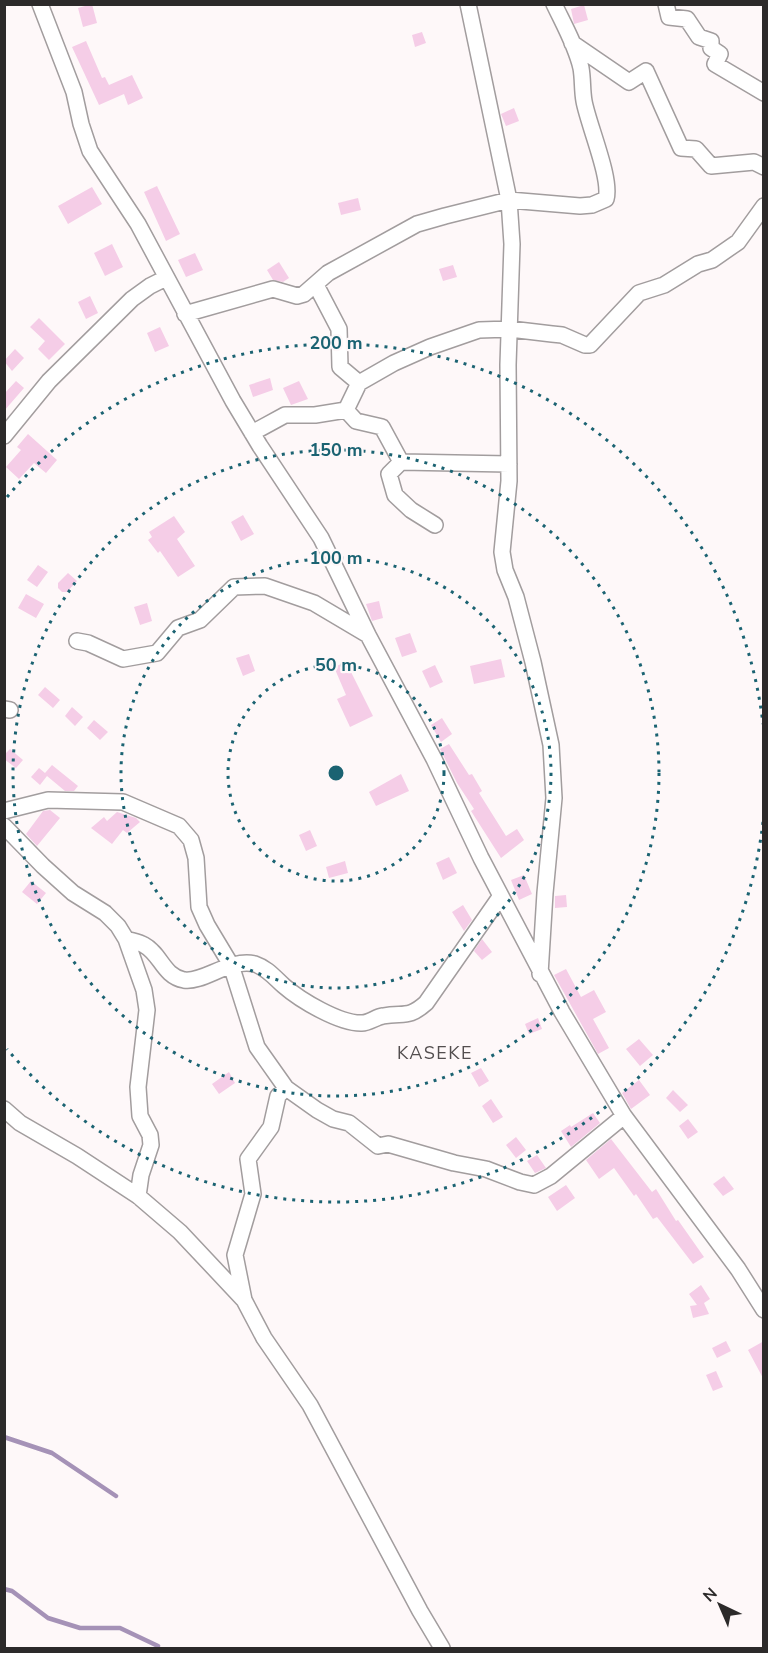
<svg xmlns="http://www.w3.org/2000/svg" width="768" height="1653" viewBox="0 0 768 1653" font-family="'Nunito Sans',sans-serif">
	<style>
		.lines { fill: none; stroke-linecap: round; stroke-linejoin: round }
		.stream { stroke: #a592b7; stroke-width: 4.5 }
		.building { fill: #f5cde7 }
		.street-casing { stroke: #a29d9e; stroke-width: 18 }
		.street { stroke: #fff; stroke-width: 15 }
		.ring { fill: none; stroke: #1b6372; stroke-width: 3; stroke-dasharray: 3 6 }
		.labels { text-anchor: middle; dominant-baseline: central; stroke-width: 4.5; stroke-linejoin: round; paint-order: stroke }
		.neighbourhood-label { font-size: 18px; letter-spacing: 1.5px; fill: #534e4f; stroke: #fef8f9 }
		.centre { fill: #1b6372; stroke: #fef8f9; stroke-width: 3 }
		.ring-label { font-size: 18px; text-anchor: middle; font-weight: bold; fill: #1b6372; stroke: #fef8f9; stroke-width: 4.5; stroke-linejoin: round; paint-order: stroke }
	</style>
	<rect width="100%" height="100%" fill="#fef8f9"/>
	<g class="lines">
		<path class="stream" d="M 4,1437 L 52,1453 L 116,1496
			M 4,1589 L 12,1591 L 48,1618 L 80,1628 L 120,1628 L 158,1646"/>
	</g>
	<path class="building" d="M 92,4 L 97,23 L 83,27 L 78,8 Z
		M 584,5 L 588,20 L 574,24 L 571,9 Z
		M 422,32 L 426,43 L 415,47 L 412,35 Z
		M 86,41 L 102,78 L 105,77 L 109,85 L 132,75 L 143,98 L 128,105 L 124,94 L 99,105 L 72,47 Z
		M 514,108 L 519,121 L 506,126 L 501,114 Z
		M 157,186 L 180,234 L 166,241 L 144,192 Z
		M 92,187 L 102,204 L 68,224 L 58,206 Z
		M 358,198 L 361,210 L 341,215 L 338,203 Z
		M 112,244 L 123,267 L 105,276 L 94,253 Z
		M 195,253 L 203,270 L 186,277 L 178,260 Z
		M 279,262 L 289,278 L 283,282 L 273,280 L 267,270 Z
		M 453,265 L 457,277 L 443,281 L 439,269 Z
		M 90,296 L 98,313 L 86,319 L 78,302 Z
		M 39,318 L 65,344 L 49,360 L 38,349 L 45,341 L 30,327 Z
		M 160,327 L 169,346 L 155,352 L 147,333 Z
		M 15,349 L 24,358 L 12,371 L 4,361 Z
		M 270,378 L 273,390 L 253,397 L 249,385 Z
		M 16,381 L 24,388 L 4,411 L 4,394 Z
		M 299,381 L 308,399 L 291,405 L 283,388 Z
		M 28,434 L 57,460 L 46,473 L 34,463 L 19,479 L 6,467 L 21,450 L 17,447 Z
		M 243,515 L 254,534 L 241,541 L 231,522 Z
		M 174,516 L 185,532 L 177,539 L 195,566 L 178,577 L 160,551 L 158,553 L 148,540 L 152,537 L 149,532 Z
		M 38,565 L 48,572 L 37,587 L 27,580 Z
		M 68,573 L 77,581 L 67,592 L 62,592 L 58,588 L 58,583 Z
		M 26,594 L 44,604 L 36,618 L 18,608 Z
		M 379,601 L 383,618 L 372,621 L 366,604 Z
		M 147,603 L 152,621 L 140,625 L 134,607 Z
		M 410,633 L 417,652 L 402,657 L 395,638 Z
		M 249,654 L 255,671 L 243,676 L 236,658 Z
		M 501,659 L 505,677 L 474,684 L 470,666 Z
		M 346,662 L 373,716 L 350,727 L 337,699 L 346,695 L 334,667 Z
		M 435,665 L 443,682 L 430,688 L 422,671 Z
		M 45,687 L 60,700 L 53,708 L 38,695 Z
		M 72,707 L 83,717 L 75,726 L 65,716 Z
		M 442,718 L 452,734 L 441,742 L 431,725 Z
		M 94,720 L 108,732 L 100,740 L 87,728 Z
		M 449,744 L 469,775 L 472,774 L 482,791 L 479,793 L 506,836 L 517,829 L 524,840 L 501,858 L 471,811 L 474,809 L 457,783 L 440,749 Z
		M 10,749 L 23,760 L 16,768 L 4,759 L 4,755 Z
		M 52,765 L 78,786 L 74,791 L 65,791 L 47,776 L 40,785 L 31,777 L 39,768 L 45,773 Z
		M 401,774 L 409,791 L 376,806 L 369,792 Z
		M 50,810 L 60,818 L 37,846 L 26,834 L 43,811 Z
		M 117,812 L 136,818 L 140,822 L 127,833 L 123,830 L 112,844 L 91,828 L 104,817 L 107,821 Z
		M 310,830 L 317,846 L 306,851 L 299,835 Z
		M 449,857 L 457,873 L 443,880 L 436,863 Z
		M 345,861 L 348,873 L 329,878 L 326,867 Z
		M 524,875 L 532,894 L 519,900 L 511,880 Z
		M 31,881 L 46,893 L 37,904 L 22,892 Z
		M 566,895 L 567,907 L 555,908 L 555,896 Z
		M 463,905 L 472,920 L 464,931 L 452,912 Z
		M 482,939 L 492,952 L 482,960 L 474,951 Z
		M 566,969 L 581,997 L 594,990 L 606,1012 L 593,1019 L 609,1048 L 598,1054 L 554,975 Z
		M 538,1018 L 542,1029 L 529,1034 L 525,1024 Z
		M 639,1039 L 653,1055 L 640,1066 L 626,1049 Z
		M 481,1068 L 489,1081 L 479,1087 L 471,1073 Z
		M 229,1072 L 235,1083 L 219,1094 L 212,1084 Z
		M 639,1080 L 650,1095 L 631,1109 L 622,1093 Z
		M 673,1090 L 688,1105 L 680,1112 L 666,1098 Z
		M 491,1099 L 503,1117 L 493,1123 L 482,1106 Z
		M 593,1113 L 600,1123 L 571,1147 L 561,1131 L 570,1125 L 571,1127 Z
		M 688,1119 L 698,1132 L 688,1139 L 679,1126 Z
		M 516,1137 L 526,1150 L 516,1158 L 506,1145 Z
		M 611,1139 L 652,1192 L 656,1189 L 676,1221 L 678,1220 L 704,1257 L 693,1264 L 657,1217 L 653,1219 L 636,1194 L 634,1196 L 614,1168 L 599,1179 L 586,1160 Z
		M 537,1155 L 546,1168 L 535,1173 L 527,1161 Z
		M 724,1176 L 734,1189 L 723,1196 L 713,1184 Z
		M 566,1185 L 575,1198 L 557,1211 L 548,1197 Z
		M 701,1285 L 710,1299 L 704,1303 L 709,1314 L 693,1318 L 690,1306 L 697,1305 L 689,1294 Z
		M 726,1341 L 731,1351 L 717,1358 L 712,1348 Z
		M 764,1341 L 764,1380 L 748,1350 Z
		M 716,1371 L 723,1387 L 713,1391 L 706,1375 Z"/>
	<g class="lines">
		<defs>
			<path id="street" d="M 40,4 L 74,92 L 81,124 L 90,151 L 138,224 L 233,401 L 260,446 L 321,538 L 368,635 L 434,759 L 481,858 L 562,1012 L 624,1116 L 738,1269 L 764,1310
				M 468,4 L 509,200 L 512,244 L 508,365 L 509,481 L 502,552 L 505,570 L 516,597 L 533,662 L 551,745 L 554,798 L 545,893 L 540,974
				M 666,4 L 669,17 L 687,19 L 699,37 L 711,41 L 711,48 L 720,54 L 715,64 L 764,93
				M 572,43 L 629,82 L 646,71 L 681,148 L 696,149 L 711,166 L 754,162 L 764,167
				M 316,285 L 339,329 L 340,367 L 359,383
				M 185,314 L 273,289 L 297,296 L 304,294 L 328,273 L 417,224 L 445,216 L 509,200 L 580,206 L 592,205 L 606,199 C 612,179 588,124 584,101 C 582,90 583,79 581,68 C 576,46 564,25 554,4
				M 346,410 L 356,421 L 382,427 L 401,462
				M 252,433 L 285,415 L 315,415 L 346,410 L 359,383 L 394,363 L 430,347 L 479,330 L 510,329 L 552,334 L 562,335 L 585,345 L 590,345 L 639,293 L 664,285 L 698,264 L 712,260 L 738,242 L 764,206
				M 4,436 L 49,381 L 132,299 L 150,286 L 166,278
				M 435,525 L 411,510 L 395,495 L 389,474 L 401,462 L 509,464
				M 77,641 L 88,643 L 123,659 L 157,653 L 178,628 L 200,620 L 234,587 L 265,586 L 314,603 L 368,635
				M 4,709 L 10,710
				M 4,811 L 48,800 L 123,802 L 179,826 L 191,840 L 196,858 L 199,907 L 207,925 L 231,965 L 257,1047 L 286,1088 L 317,1110 L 333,1119 L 349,1123 L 378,1146 L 388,1144 L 454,1163 L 486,1169 L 520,1182 L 534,1185 L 551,1176 L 624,1116
				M 4,826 L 43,866 L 73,893 L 105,913 L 118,926 L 126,939 L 144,990 L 147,1010 L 138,1087 L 140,1116 L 150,1135 L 151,1145 L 141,1175 L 138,1196
				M 126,939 C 132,941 139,942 144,945 C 161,954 163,976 184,980 C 204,983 229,958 255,964 C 267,968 275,978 284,986 C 300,1000 340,1024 362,1023 C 369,1023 376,1017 383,1016 C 404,1012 408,1019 426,1003 L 500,897
				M 4,1109 L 20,1123 L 77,1156 L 138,1196 L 180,1232 L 244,1300 L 264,1338 L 310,1405 L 420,1611 L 442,1648
				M 244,1300 L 235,1255 L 253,1194 L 248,1159 L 271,1127 L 278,1096 L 286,1088"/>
		</defs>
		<use href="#street" class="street-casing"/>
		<use href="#street" class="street"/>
	</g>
	<g class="ring">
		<circle cx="336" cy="773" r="108"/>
		<circle cx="336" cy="773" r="215"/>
		<circle cx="336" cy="773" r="323"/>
		<path d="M763 822A430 430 0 0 1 7 1049M7 497A430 430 0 0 1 763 724"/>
	</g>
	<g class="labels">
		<g class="neighbourhood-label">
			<text x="435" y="1053">KASEKE</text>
		</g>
	</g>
	<circle cx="336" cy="773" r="9" class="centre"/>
	<g class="ring-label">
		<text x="336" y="349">200 m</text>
		<text x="336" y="456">150 m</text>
		<text x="336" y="564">100 m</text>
		<text x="336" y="671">50 m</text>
	</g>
	<rect width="768" height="1653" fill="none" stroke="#2c2a2a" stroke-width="12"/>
	<g transform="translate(720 1605) rotate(316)" stroke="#fef8f9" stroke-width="4.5" paint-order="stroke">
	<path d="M0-4.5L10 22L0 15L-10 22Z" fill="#2c2a2a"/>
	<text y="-9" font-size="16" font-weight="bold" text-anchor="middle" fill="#2c2a2a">N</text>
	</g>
</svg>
